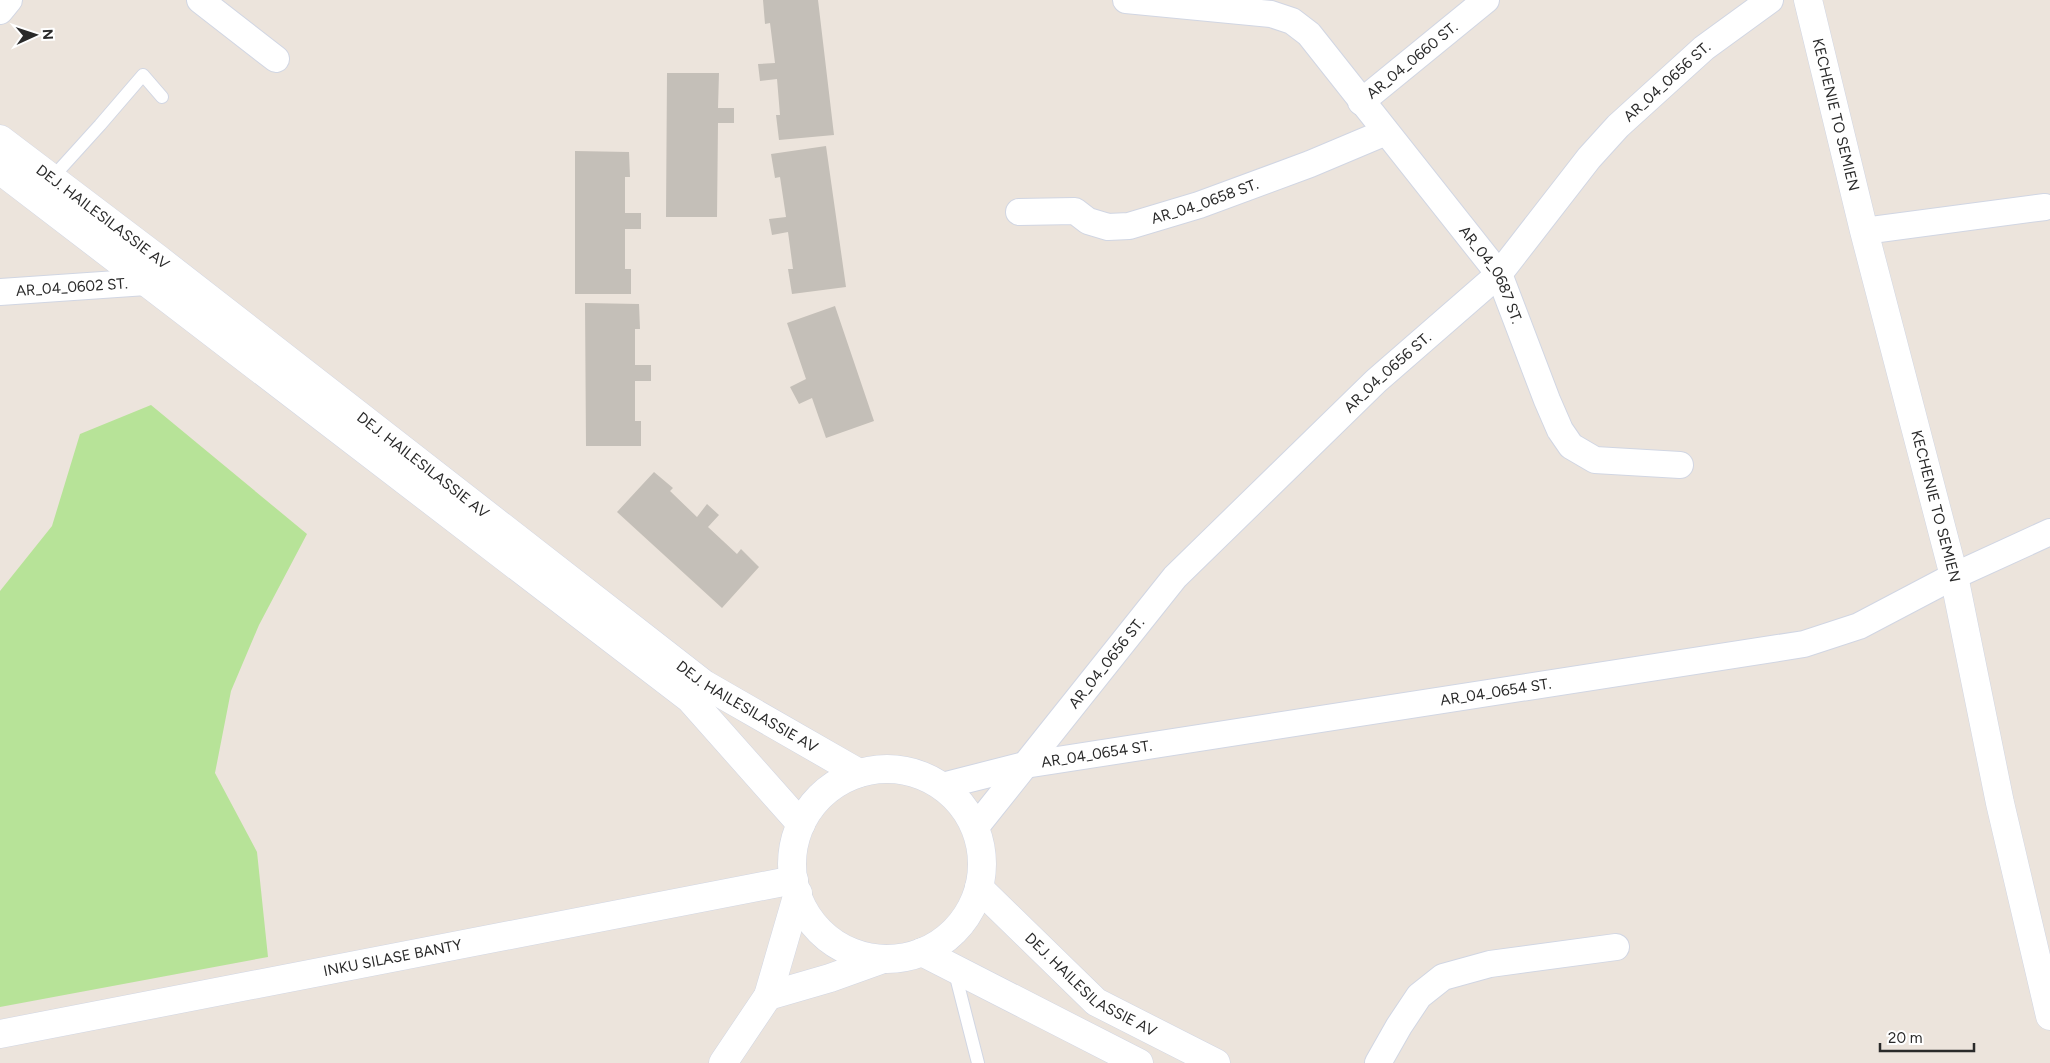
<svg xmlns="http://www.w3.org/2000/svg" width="2050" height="1063" viewBox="0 0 2050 1063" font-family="Figtree,sans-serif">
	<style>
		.green { fill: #b7e398 }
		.building { fill: #c4bfb8 }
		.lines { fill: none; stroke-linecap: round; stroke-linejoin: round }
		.lane-casing { stroke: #d1d6e3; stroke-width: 14 }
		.street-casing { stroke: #d1d6e3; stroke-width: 28 }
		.secondary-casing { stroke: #d1d6e3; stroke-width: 29 }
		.lane { stroke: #fff; stroke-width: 12 }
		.street { stroke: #fff; stroke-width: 26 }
		.secondary { stroke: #fff; stroke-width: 28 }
		.labels { text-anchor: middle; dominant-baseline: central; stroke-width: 4.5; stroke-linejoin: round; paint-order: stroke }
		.street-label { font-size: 15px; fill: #2a2a2a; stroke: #fff }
	</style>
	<rect width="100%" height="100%" fill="#ece4dc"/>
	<path class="green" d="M 151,405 L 307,534 L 259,625 L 231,691 L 215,773 L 257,852 L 268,957 L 0,1007 L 0,591 L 52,526 L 80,434 Z"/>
	<path class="building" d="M 763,0 L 818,0 L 834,135 L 779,140 L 776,115 L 780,115 L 777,79 L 760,81 L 758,64 L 775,63 L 770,23 L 765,24 Z
		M 667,73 L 719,73 L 718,108 L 734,108 L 734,123 L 718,123 L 717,217 L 666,217 Z
		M 826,146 L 846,287 L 792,294 L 788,269 L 793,269 L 788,232 L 772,235 L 769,219 L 786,217 L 780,177 L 775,178 L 771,154 Z
		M 575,151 L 629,152 L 630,177 L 625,177 L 625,213 L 641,213 L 641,229 L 625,229 L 625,269 L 631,269 L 631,294 L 575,294 Z
		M 585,303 L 639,304 L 640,329 L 635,329 L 635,365 L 651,365 L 651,381 L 635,381 L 635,421 L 641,421 L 641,446 L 586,446 Z
		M 835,306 L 874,421 L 826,438 L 812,398 L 799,404 L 790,387 L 806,379 L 787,323 Z
		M 654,472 L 673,488 L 670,491 L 697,517 L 707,504 L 719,515 L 708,527 L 737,554 L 741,549 L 759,567 L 722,608 L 617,512 Z"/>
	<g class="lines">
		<defs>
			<path id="lane" d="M 52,178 L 100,125 L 143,75 L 162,97
				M 954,969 L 978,1063"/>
			<g id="street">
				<path d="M 200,0 L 276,59"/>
				<path id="s1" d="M 1126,0 L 1271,14 L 1292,21 L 1309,34 L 1499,274 L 1547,400 L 1560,430 L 1571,446 L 1595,460 L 1680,465"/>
				<path d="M 0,11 L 9,0"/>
				<path id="s2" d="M 1361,102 L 1486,0"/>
				<path id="s3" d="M 1019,212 L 1075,211 L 1088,221 L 1108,227 L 1129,226 L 1199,205 L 1310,164 L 1386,132"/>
				<path d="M 1864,231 L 2045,207"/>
				<path id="s4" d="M 0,292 L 146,282"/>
				<path id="s5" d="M 942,786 L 1025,765 L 1804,644 L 1859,626 L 1954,576 L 2050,532"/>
				<path id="s6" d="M 975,828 L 1175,577 L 1376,381 L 1499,274 L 1589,158 L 1618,126 L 1704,48 L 1770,0"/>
				<path d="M 1378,1063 L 1399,1026 L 1419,996 L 1443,977 L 1490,964 L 1616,947"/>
			</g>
			<g id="secondary">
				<path id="s7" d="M 1808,0 L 1864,231 L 1954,576 L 2000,803 L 2050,1016"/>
				<path id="s8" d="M 0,139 L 157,258 L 704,684 L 859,773"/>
				<path d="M 0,170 L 690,699 L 801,824"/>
				<circle cx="887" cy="864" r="95"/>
				<path id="s9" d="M 979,888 L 1096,1002 L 1216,1063"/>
				<path d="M 922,952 L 1139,1063"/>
				<path d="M 768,996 L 830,978 L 883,959"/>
				<path id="s10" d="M 0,1034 L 794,880"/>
				<path d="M 723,1063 L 768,996 L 798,893"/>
			</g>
		</defs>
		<use href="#lane" class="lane-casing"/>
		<use href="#street" class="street-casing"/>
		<use href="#secondary" class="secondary-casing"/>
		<use href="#lane" class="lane"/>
		<use href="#street" class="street"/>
		<use href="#secondary" class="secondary"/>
	</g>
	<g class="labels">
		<g class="street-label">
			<text stroke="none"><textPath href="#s2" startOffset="66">AR_04_0660 ST.</textPath></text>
			<text stroke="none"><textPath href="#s6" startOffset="1021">AR_04_0656 ST.</textPath></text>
			<text stroke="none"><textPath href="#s7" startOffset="118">KECHENIE TO SEMIEN</textPath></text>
			<text stroke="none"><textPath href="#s3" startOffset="194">AR_04_0658 ST.</textPath></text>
			<text stroke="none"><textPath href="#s8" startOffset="129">DEJ. HAILESILASSIE AV</textPath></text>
			<text stroke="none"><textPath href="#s1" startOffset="492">AR_04_0687 ST.</textPath></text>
			<text stroke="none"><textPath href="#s4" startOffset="72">AR_04_0602 ST.</textPath></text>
			<text stroke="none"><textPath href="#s6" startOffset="616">AR_04_0656 ST.</textPath></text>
			<text stroke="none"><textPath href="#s8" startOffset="534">DEJ. HAILESILASSIE AV</textPath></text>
			<text stroke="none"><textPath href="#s7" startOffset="522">KECHENIE TO SEMIEN</textPath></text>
			<text stroke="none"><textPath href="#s6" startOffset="211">AR_04_0656 ST.</textPath></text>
			<text stroke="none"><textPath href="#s5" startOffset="562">AR_04_0654 ST.</textPath></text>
			<text stroke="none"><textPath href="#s8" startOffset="939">DEJ. HAILESILASSIE AV</textPath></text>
			<text stroke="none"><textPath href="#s5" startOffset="158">AR_04_0654 ST.</textPath></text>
			<text stroke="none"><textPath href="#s10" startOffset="400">INKU SILASE BANTY</textPath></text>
			<text stroke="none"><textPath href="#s9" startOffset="149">DEJ. HAILESILASSIE AV</textPath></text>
		</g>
	</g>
	<g transform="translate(35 35) rotate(87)" stroke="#ffffff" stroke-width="4" paint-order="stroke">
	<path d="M0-4L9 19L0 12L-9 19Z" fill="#2a2a2a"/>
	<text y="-8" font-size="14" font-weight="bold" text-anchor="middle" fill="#2a2a2a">N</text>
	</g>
	<path d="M1880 1043v8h94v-8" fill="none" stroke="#2a2a2a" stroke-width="2.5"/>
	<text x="1888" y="1043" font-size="15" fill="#2a2a2a" stroke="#ffffff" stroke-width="4" paint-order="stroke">20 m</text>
</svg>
